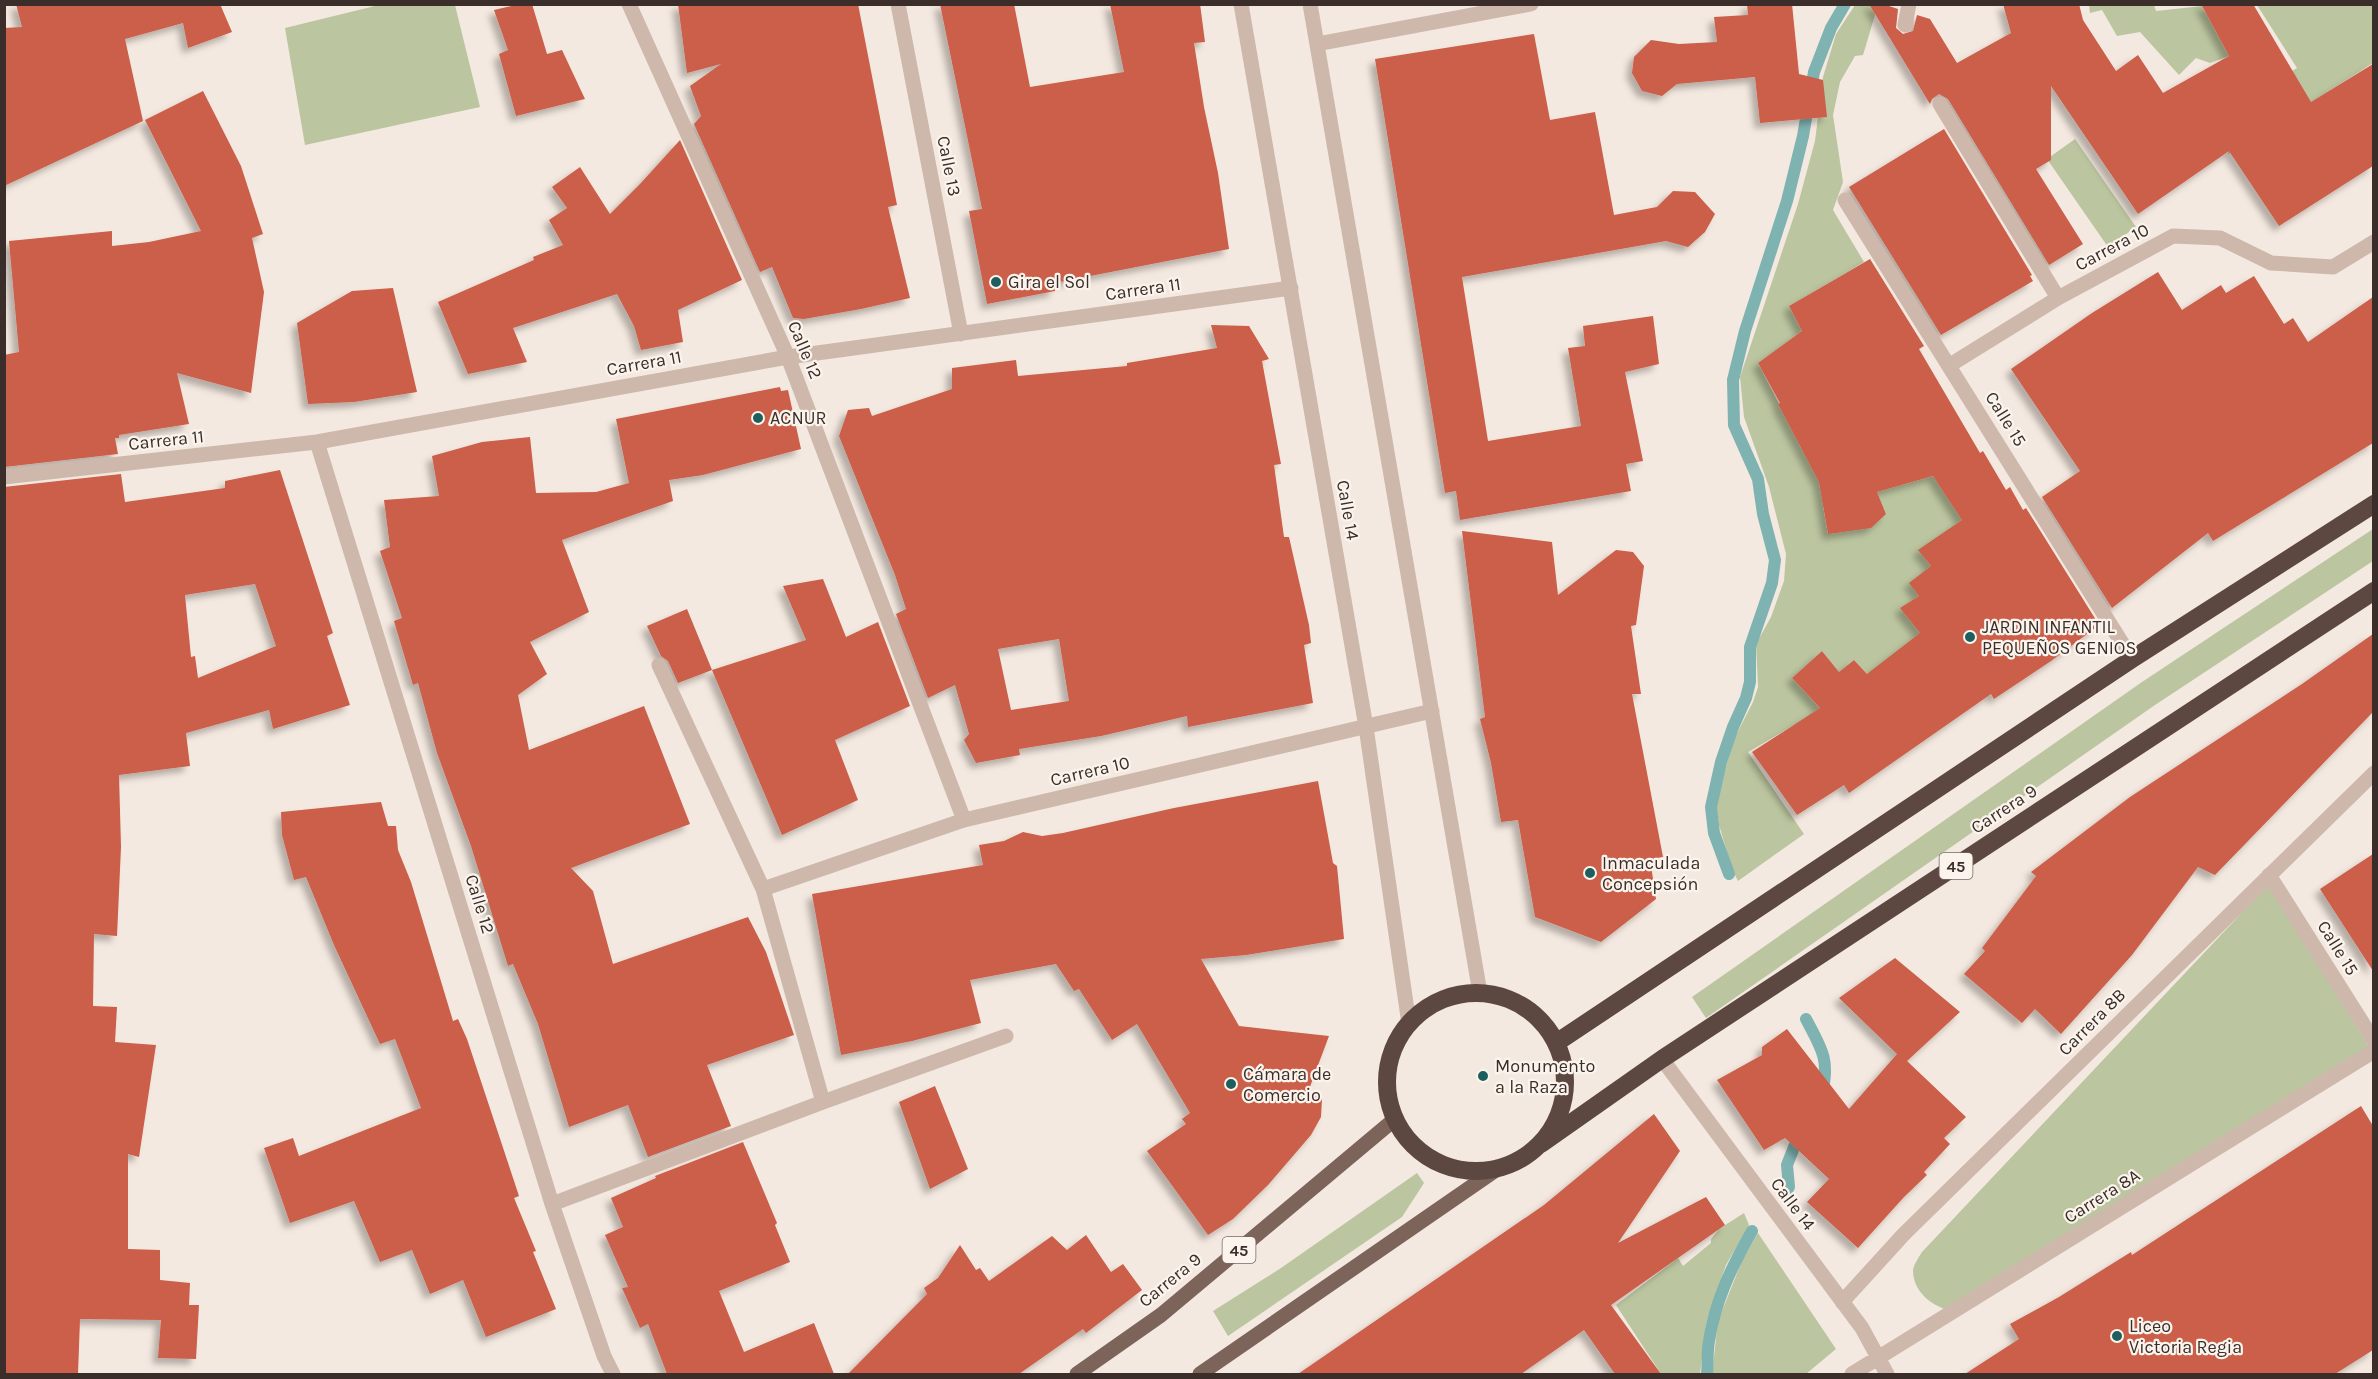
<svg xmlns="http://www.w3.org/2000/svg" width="2378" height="1379" viewBox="0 0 2378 1379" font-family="Karla,sans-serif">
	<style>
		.green { fill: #bbc59f }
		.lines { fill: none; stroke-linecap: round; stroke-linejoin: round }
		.stream { stroke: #7eb3b1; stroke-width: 12 }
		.building { fill: #cb5e48; fill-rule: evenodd; filter: url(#shadow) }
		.minor { stroke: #ceb8ab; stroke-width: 15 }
		.major { stroke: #7d645b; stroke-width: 15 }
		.highway { stroke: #5c4841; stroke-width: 18 }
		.poi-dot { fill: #1e5f5e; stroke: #fbf4ed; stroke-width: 2 }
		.labels { text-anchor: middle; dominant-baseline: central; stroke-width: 4.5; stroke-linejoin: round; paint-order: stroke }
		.shield { fill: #fbf4ed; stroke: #756964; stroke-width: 1.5 }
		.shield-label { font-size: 16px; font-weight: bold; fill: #3b2e2a }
		.street-label { font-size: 18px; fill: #3b2e2a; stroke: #fbf4ed }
		.poi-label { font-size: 18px; fill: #3b2e2a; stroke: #fbf4ed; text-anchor: start }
	</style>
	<defs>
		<filter id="shadow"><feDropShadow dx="-5.5" dy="5.5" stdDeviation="3" flood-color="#0004"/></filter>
	</defs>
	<rect width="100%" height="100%" fill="#f4e9e0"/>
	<path class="green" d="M 379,5 L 455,5 L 480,107 L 305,145 L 285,28 Z
		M 1855,5 L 1878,5 L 1863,55 L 1855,56 L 1840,82 L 1833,115 L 1843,182 L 1833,210 L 1864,262 L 1789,306 L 1802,331 L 1758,363 L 1801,447 L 1813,446 L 1839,500 L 1823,506 L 1828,534 L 1886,514 L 1877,492 L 1933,476 L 1964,519 L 1921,553 L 1931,566 L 1919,596 L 1901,608 L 1927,642 L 1867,674 L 1854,660 L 1839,672 L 1822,651 L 1792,678 L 1831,720 L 1794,725 L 1748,752 L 1804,834 L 1738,881 L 1732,869 L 1719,825 L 1716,802 L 1734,739 L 1753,702 L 1758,687 L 1756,644 L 1771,617 L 1784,581 L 1786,554 L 1769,487 L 1744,417 L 1740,377 L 1798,204 L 1815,141 L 1823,77 L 1836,34 Z
		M 2089,5 L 2154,5 L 2156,11 L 2202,6 L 2229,56 L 2210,63 L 2196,58 L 2179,75 L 2140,32 L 2117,36 L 2102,10 L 2090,13 Z
		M 2257,5 L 2373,5 L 2373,63 L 2229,154 L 2211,121 L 2297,68 Z
		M 2075,139 L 2136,227 L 2108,247 L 2047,159 Z
		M 2373,529 L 2373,561 L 2155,705 L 1706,1018 L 1692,997 L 2142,682 Z
		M 2268,885 L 2369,1047 L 1950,1311 C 1931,1305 1913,1292 1913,1270 C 1914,1264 1919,1257 1922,1252 Z
		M 1417,1173 L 1424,1183 L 1402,1217 L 1228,1336 L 1213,1311 L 1281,1268 Z
		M 1744,1213 L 1749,1225 L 1726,1265 L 1706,1324 L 1700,1374 L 1661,1374 L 1616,1305 L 1678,1258 L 1683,1266 L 1711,1243 L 1711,1239 L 1719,1229 Z
		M 1758,1233 L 1836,1349 L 1806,1374 L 1712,1374 L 1718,1321 L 1742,1261 Z"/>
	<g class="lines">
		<path class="stream" d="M 1729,874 L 1714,833 L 1711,807 L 1721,762 L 1733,727 L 1746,698 L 1750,682 L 1750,647 L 1772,583 L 1775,560 L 1763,514 L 1758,479 L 1734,425 L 1733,380 L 1745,331 L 1787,201 L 1803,136 L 1814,72 L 1831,28 L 1845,4
			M 1806,1019 C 1822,1049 1830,1060 1822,1094
			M 1786,1192 L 1789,1187 L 1787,1165 L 1800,1132
			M 1707,1374 C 1708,1364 1707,1352 1709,1341 C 1715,1301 1732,1266 1752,1231"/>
	</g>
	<path class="building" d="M 16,4 L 220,4 L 232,32 L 188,48 L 183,23 L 125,39 L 143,121 L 4,186 L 4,28 L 22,27 Z
		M 520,4 L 532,4 L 547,54 L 562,50 L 585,99 L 516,116 L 499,54 L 508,50 L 494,10 Z
		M 678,4 L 858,4 L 897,205 L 888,207 L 910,298 L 861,309 L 804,319 L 793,318 L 772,267 L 760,272 L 694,124 L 701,116 L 690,86 L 721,64 L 687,73 Z
		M 940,4 L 1014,4 L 1030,87 L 1124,72 L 1110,4 L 1200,4 L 1205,42 L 1194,43 L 1204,107 L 1218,173 L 1229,249 L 1054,283 L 1055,291 L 987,304 L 969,211 L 982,209 Z
		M 1747,4 L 1792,4 L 1799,74 L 1823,80 L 1827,117 L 1760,123 L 1755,77 L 1677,84 L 1662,96 L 1642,91 L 1632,73 L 1634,57 L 1651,40 L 1679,44 L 1717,42 L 1714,17 L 1748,15 Z
		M 1869,4 L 1883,4 L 1898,9 L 1896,28 L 1903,34 L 1913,31 L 1917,15 L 1930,19 L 1957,63 L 2011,33 L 2003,4 L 2079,4 L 2083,20 L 2116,71 L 2138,55 L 2163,93 L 2229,56 L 2201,4 L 2253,4 L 2311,102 L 2373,64 L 2373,166 L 2279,226 L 2229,151 L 2138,214 L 2051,86 L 2051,160 L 2036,169 L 2083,244 L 2049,265 L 1948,99 L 1939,94 L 1932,99 L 1930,104 Z
		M 1534,34 L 1550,120 L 1595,112 L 1614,215 L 1657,207 L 1673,191 L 1695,192 L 1715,214 L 1705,232 L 1688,247 L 1666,241 L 1462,277 L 1488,441 L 1581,426 L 1568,348 L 1585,346 L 1583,326 L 1653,316 L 1659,364 L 1625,372 L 1643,461 L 1626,464 L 1631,491 L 1460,520 L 1456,491 L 1445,493 L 1375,59 Z
		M 203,91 L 241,166 L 263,234 L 252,238 L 264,292 L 251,393 L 177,373 L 189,424 L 119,435 L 119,438 L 115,438 L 118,454 L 4,467 L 4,355 L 19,352 L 9,241 L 112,231 L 112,246 L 149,242 L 201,231 L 145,120 Z
		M 1944,129 L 2032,275 L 2030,276 L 2033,281 L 1941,335 L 1849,187 Z
		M 680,140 L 742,280 L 678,310 L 683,342 L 641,350 L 634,326 L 617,294 L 513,328 L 527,362 L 468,374 L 438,302 L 534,260 L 533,257 L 563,245 L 549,220 L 567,208 L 552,187 L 580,167 L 610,214 L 640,184 Z
		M 1870,259 L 1924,346 L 1919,349 L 1980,453 L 1983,451 L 2006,490 L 2010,487 L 2023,510 L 2026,508 L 2096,620 L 2092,623 L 2095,628 L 2051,661 L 1994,699 L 1991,694 L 1849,793 L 1844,785 L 1797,815 L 1752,752 L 1820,708 L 1792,678 L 1822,651 L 1839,672 L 1854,660 L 1867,674 L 1920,633 L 1900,608 L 1919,596 L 1909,583 L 1931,566 L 1918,550 L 1962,520 L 1933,476 L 1877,492 L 1886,514 L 1871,528 L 1828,534 L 1819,482 L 1778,404 L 1780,403 L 1758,363 L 1802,331 L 1789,306 Z
		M 2158,272 L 2182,310 L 2221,285 L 2226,293 L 2254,276 L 2284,324 L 2293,318 L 2308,342 L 2373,297 L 2373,443 L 2213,541 L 2208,533 L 2112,608 L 2042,497 L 2080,471 L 2011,369 L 2092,313 Z
		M 393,288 L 417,392 L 354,402 L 308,404 L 297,323 L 352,291 Z
		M 1211,325 L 1249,326 L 1269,359 L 1262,361 L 1281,464 L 1274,465 L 1284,537 L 1289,537 L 1309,625 L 1311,643 L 1304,645 L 1313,703 L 1188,727 L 1187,716 L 1101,736 L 1019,749 L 1020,755 L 976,763 L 964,740 L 969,734 L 955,685 L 928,698 L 896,614 L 906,609 L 895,575 L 839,436 L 848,410 L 869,408 L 872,416 L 952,389 L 952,368 L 1016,360 L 1018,376 L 1127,366 L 1127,363 L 1217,348 ZM 1059,639 L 1069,701 L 1011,710 L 998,649 Z
		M 780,387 L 781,391 L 788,390 L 801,449 L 703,475 L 669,480 L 673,501 L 562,540 L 589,612 L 530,642 L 547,674 L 518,695 L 529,750 L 644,706 L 690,824 L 571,868 L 593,891 L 613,964 L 748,917 L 766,952 L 794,1035 L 707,1065 L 731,1126 L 648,1157 L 628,1105 L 569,1127 L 538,1024 L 513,964 L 508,966 L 471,846 L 437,753 L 418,683 L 413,685 L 394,621 L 402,618 L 380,551 L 390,547 L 384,500 L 439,496 L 432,456 L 482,442 L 530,437 L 536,493 L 596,492 L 629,483 L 616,419 Z
		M 280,470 L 333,633 L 327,636 L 350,705 L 273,729 L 269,710 L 186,733 L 190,766 L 119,775 L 121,847 L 117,936 L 94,934 L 93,1006 L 117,1007 L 115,1042 L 156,1045 L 139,1157 L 128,1154 L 128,1249 L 160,1250 L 160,1280 L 190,1283 L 189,1305 L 199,1305 L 196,1359 L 158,1358 L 161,1320 L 80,1319 L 78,1374 L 4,1374 L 4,487 L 121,474 L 125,502 L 225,488 L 225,481 ZM 255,584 L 276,646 L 198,678 L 195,656 L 191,657 L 185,595 Z
		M 1462,531 L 1552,542 L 1558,595 L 1616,550 L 1633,552 L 1644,566 L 1636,625 L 1631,626 L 1641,694 L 1632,694 L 1663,857 L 1650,859 L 1656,899 L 1601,942 L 1535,917 L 1518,820 L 1501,822 L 1491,763 L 1480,719 L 1485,717 Z
		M 823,579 L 846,637 L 878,622 L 910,706 L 835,740 L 858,800 L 782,835 L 712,670 L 806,640 L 783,586 Z
		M 687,609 L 712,670 L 678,683 L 668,661 L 661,656 L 647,626 Z
		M 2373,634 L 2373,712 L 2215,875 L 2198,867 L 2132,955 L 2061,1034 L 2035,1009 L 2022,1023 L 1964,974 L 1985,951 L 1982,948 L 2036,876 L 2031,872 L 2130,797 L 2302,684 Z
		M 1318,781 L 1333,863 L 1337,866 L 1344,939 L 1246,955 L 1201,959 L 1239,1026 L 1329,1036 L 1308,1092 L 1322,1099 L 1321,1117 L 1311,1135 L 1268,1185 L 1233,1219 L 1208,1235 L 1147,1151 L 1186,1124 L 1182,1119 L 1190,1113 L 1137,1024 L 1112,1040 L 1079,989 L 1074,991 L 1056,964 L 970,980 L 981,1023 L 912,1041 L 841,1055 L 812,894 L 983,865 L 979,845 L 1004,841 L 1023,832 L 1042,836 L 1063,833 L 1174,808 Z
		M 381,802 L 388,826 L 396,826 L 398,850 L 411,882 L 453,1021 L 458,1019 L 467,1039 L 519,1196 L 514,1198 L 536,1251 L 533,1252 L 556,1309 L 486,1337 L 463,1280 L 430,1294 L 412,1250 L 380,1262 L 354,1201 L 290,1223 L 264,1148 L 293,1138 L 299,1156 L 421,1108 L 395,1039 L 380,1044 L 334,945 L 306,877 L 294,880 L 282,835 L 281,812 Z
		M 2373,854 L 2373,971 L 2320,889 Z
		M 1895,958 L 1960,1012 L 1907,1061 L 1966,1117 L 1944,1138 L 1950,1144 L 1924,1172 L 1927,1175 L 1904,1197 L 1858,1248 L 1807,1202 L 1829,1179 L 1785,1138 L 1764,1150 L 1717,1080 L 1762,1055 L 1762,1047 L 1787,1029 L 1849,1109 L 1897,1054 L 1839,998 Z
		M 935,1086 L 968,1169 L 930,1189 L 899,1102 Z
		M 2361,1106 L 2373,1126 L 2373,1350 L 2335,1374 L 1965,1374 L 2019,1339 L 2010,1324 L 2059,1297 L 2131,1252 L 2132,1255 Z
		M 1654,1114 L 1680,1151 L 1618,1243 L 1706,1197 L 1725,1225 L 1611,1305 L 1661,1374 L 1615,1374 L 1584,1330 L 1521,1374 L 1298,1374 L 1544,1205 Z
		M 743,1142 L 777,1223 L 775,1225 L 790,1262 L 719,1291 L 744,1352 L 814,1323 L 834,1374 L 667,1374 L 648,1324 L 640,1328 L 622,1288 L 628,1287 L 605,1235 L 623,1227 L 611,1198 L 656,1178 L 655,1176 Z
		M 1086,1235 L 1111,1272 L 1123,1264 L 1142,1290 L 1086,1333 L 1083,1329 L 1019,1374 L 848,1374 L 927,1294 L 924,1288 L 938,1278 L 960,1245 L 976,1270 L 980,1268 L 989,1281 L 1052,1236 L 1067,1250 Z"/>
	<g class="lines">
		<path class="minor" d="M 629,4 L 788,357 L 964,820
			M 898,4 L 961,334
			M 1241,4 L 1366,727 L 1409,1024
			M 1310,4 L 1480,993
			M 1905,25 L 1909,4
			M 1317,44 L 1531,4
			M 1940,104 L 2058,298
			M 1845,200 L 2132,659
			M 1950,365 L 2058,298 L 2173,236 L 2220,238 L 2271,263 L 2333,267 L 2374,242
			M 317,442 L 552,1204 L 604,1356 L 613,1374
			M 4,477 L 317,442 L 788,357 L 1291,288
			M 659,665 L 763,889 L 823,1102
			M 2269,875 L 2374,1041
			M 763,889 L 964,820 L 1432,711
			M 1662,1059 L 1862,1328 L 1887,1374
			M 552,1204 L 823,1102 L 1006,1036
			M 1842,1302 L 1904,1234 L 2374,773
			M 1852,1374 L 2374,1051"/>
		<path class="major" d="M 1077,1374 L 1161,1315 L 1395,1119
			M 1200,1374 L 1500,1167"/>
		<path class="highway" d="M1387 1082a89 89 0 1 1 178 0a89 89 0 1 1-178 0Z
			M 1556,1043 L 2132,659 L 2374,504
			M 1541,1144 L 1662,1059 L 2374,591"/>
	</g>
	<g class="poi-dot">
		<circle cx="996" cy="282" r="6"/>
		<circle cx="758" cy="418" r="6"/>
		<circle cx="1970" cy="637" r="6"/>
		<circle cx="1590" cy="873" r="6"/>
		<circle cx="1483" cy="1076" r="6"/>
		<circle cx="1231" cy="1084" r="6"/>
		<circle cx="2117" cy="1336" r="6"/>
	</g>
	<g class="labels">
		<g class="shield">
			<rect x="1939.5" y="853" width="33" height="26" rx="4.5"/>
			<rect x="1222.5" y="1237" width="33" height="26" rx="4.5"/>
		</g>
		<g class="shield-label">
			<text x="1956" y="866">45</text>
			<text x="1239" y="1250">45</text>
		</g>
		<g class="street-label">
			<text transform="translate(949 166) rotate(79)">Calle 13</text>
			<text transform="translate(2112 247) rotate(-28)">Carrera 10</text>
			<text transform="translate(1143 289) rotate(-8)">Carrera 11</text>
			<text transform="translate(805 350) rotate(67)">Calle 12</text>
			<text transform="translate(644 363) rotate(-10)">Carrera 11</text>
			<text transform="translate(2006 419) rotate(58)">Calle 15</text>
			<text transform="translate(166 440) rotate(-6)">Carrera 11</text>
			<text transform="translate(1348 510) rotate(80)">Calle 14</text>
			<text transform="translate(1090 771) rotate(-13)">Carrera 10</text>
			<text transform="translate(2004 809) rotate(-33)">Carrera 9</text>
			<text transform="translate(480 904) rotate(73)">Calle 12</text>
			<text transform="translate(2338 948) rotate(58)">Calle 15</text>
			<text transform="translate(2092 1022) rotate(-45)">Carrera 8B</text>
			<text transform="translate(2102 1196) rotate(-32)">Carrera 8A</text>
			<text transform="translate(1793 1204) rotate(53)">Calle 14</text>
			<text transform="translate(1170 1280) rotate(-39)">Carrera 9</text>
		</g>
		<g class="poi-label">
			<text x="1008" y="282">Gira el Sol</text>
			<text x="770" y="418">ACNUR</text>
			<text x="1982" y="627">JARDIN INFANTIL<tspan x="1982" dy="21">PEQUEÑOS GENIOS</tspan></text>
			<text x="1602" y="863">Inmaculada<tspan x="1602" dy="21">Concepsión</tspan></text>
			<text x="1495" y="1066">Monumento<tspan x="1495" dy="21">a la Raza</tspan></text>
			<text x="1243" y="1074">Cámara de<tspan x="1243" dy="21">Comercio</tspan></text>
			<text x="2129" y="1326">Liceo<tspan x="2129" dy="21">Victoria Regia</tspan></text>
		</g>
	</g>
	<rect width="2378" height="1379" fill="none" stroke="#3b2e2a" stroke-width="12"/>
</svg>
